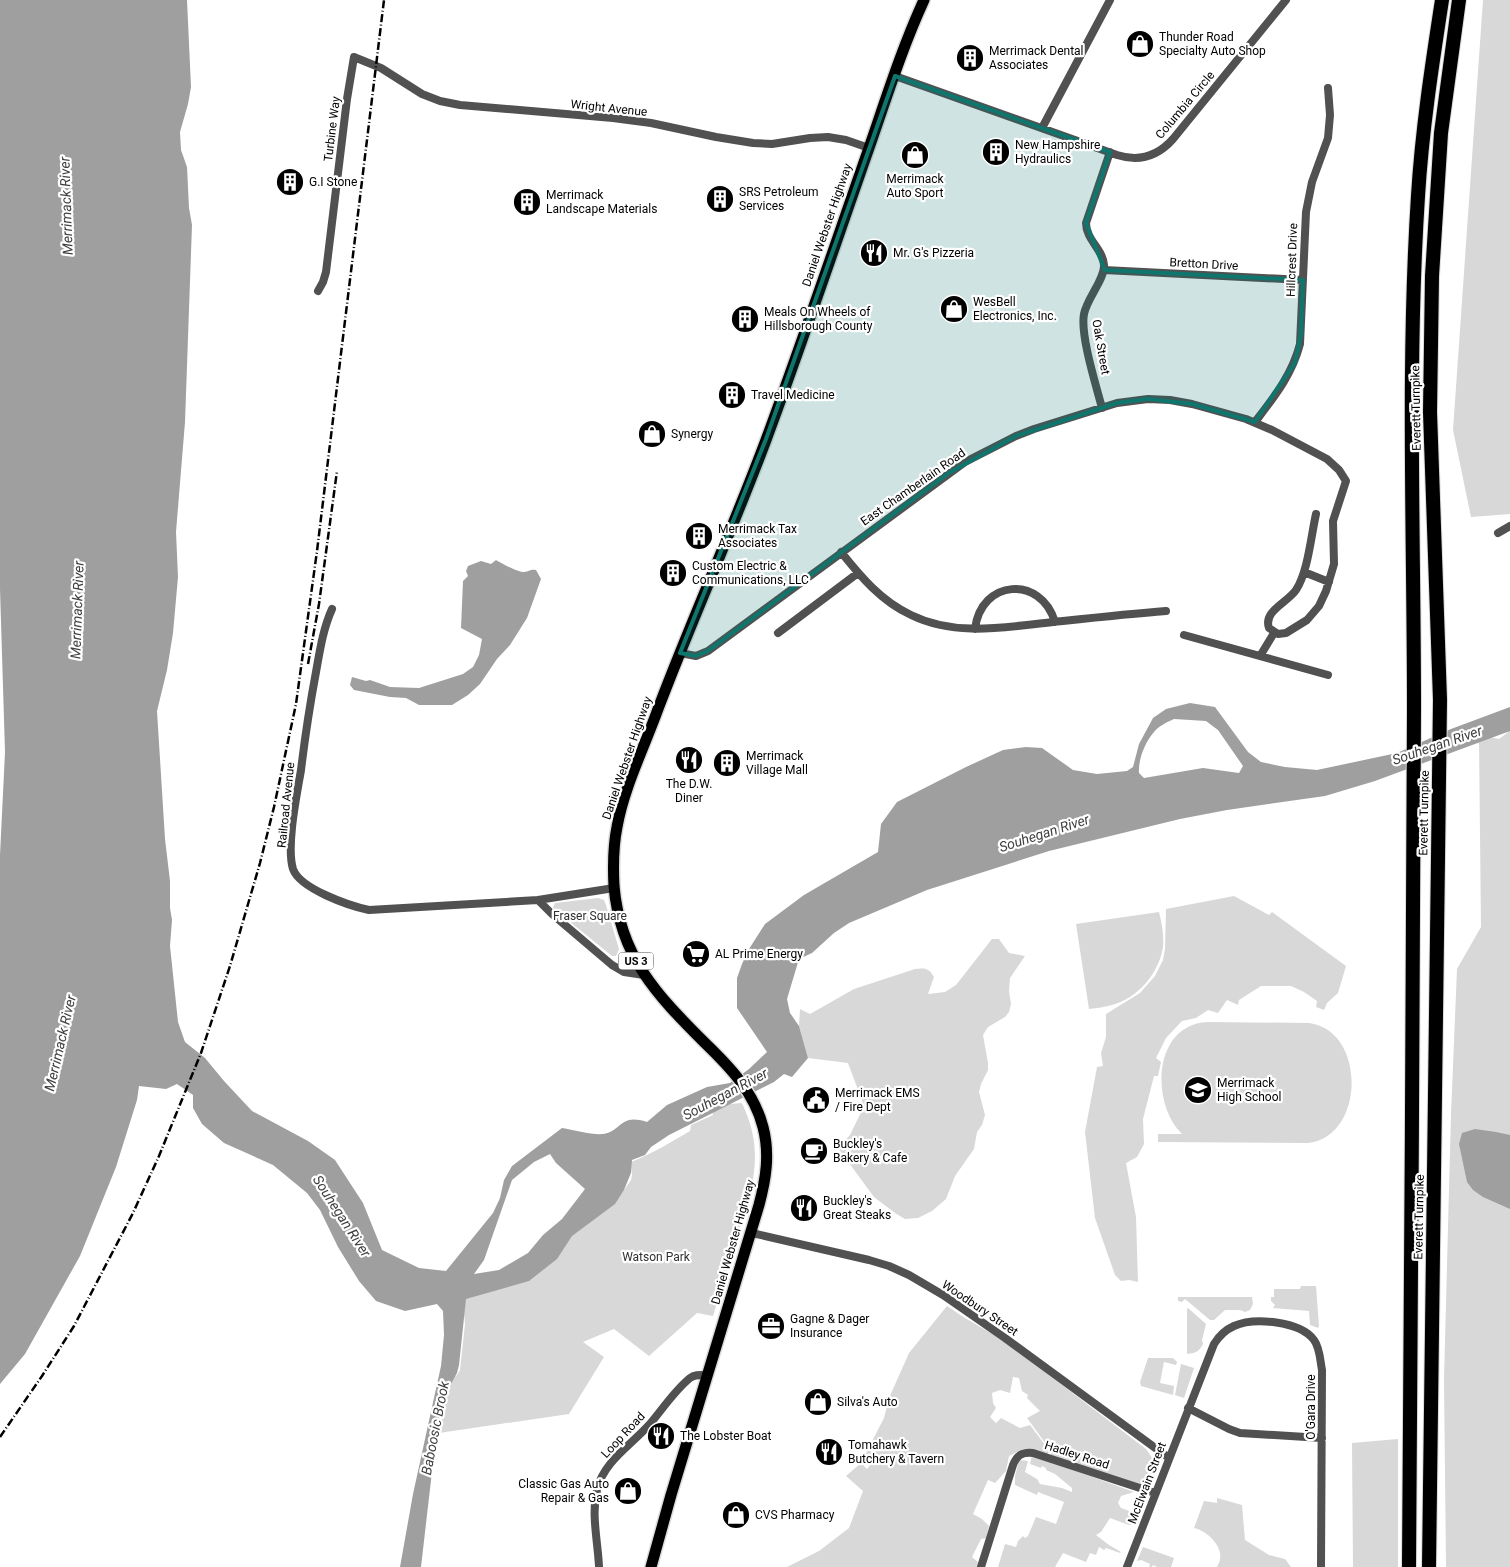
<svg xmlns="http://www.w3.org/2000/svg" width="1510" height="1567" viewBox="0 0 1510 1567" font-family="Roboto,sans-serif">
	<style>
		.green { fill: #d8d8d8 }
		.water { fill: #9f9f9f; fill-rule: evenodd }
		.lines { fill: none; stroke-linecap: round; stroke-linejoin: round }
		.primary-casing { stroke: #dbdbdb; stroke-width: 14 }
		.motorway-casing { stroke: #dbdbdb; stroke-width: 16 }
		.minor { stroke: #515151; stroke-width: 8 }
		.primary { stroke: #000; stroke-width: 11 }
		.motorway { stroke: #000; stroke-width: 14 }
		.rail { stroke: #000; stroke-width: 2.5; stroke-dasharray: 8 2.5 1 2.5; stroke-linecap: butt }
		.marked { fill: #0f766e; fill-opacity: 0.2; stroke: #0f766e; stroke-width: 4; stroke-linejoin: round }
		.labels { text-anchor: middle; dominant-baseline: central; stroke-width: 4.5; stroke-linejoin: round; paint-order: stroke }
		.shield { fill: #fff; stroke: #4c4c4c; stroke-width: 1 }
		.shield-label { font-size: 11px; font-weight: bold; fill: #000 }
		.poi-label { font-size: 12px; fill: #000; stroke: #fff; text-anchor: start }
		.street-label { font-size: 12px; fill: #000; stroke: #fff }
		.park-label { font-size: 12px; fill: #2f2f2f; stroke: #fff }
		.water-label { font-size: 14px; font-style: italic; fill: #404040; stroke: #fff }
	</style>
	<rect width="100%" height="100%" fill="#fff"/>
	<path class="green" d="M 1483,0 L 1510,0 L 1510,514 L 1471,517 L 1453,430 Z
		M 1510,729 L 1510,1567 L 1446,1567 L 1444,1379 L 1451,1114 L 1457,969 L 1481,927 L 1479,740 L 1490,737 L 1499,739 L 1507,733 Z
		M 1234,896 L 1269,915 L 1272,912 L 1346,966 L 1338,993 L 1327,1003 L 1324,1010 L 1316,1007 L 1317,1001 L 1304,992 L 1291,986 L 1261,986 L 1239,1000 L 1238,1005 L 1227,1000 L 1218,1013 L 1208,1010 L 1196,1018 L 1182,1021 L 1166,1038 L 1156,1058 L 1161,1062 L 1158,1076 L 1154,1076 L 1143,1119 L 1144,1144 L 1137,1157 L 1126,1163 L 1136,1217 L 1138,1282 L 1129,1280 L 1121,1281 L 1115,1275 L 1095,1218 L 1085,1132 L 1097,1067 L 1103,1066 L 1101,1053 L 1106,1037 L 1106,1014 L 1140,993 L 1155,976 L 1163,960 L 1165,949 L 1166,909 Z
		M 598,898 L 604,900 L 606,905 L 619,949 L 616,956 L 612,956 L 553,908 L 555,903 Z
		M 1159,912 C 1162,924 1164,935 1163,947 C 1159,973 1138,998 1112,1005 C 1105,1007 1097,1008 1089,1009 L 1076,924 Z
		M 992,939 L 999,939 L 1009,953 L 1025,956 L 1010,978 L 1009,991 L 1011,1004 L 1009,1012 L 1005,1017 L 988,1027 L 983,1035 L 988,1063 L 988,1070 L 981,1084 L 979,1092 L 985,1115 L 982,1125 L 977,1132 L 974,1149 L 955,1176 L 946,1199 L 932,1211 L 918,1218 L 905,1219 L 895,1213 L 874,1197 L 838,1148 L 850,1135 L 864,1106 L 848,1063 L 808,1058 L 799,1026 L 800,1009 L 810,1014 L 854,989 L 915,969 C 925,968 929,968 934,977 L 928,994 L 945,992 L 956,985 Z
		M 1208,1022 L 1309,1023 C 1366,1030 1366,1136 1308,1143 L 1158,1142 L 1158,1134 L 1182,1134 C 1150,1103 1153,1024 1208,1022 Z
		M 742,1103 C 757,1136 758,1159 750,1194 L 713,1316 L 697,1313 L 649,1356 L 614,1329 L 583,1342 L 604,1357 L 569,1414 L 439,1433 L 442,1427 L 442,1418 L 439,1415 L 446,1384 L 457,1375 L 460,1370 L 465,1324 L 463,1300 L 569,1231 L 622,1193 L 631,1180 L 632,1175 L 631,1162 C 652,1154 671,1142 690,1131 L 691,1125 L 713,1115 L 712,1110 L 729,1104 Z
		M 1301,1286 L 1316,1286 L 1319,1326 L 1318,1328 L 1310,1325 L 1309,1311 L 1273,1308 L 1275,1305 L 1271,1301 L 1271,1297 L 1274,1297 L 1274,1289 L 1300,1289 Z
		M 1178,1297 L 1252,1297 L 1253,1304 L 1250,1310 L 1245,1312 L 1240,1310 L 1225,1310 L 1214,1320 L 1210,1320 L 1185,1299 L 1182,1302 L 1178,1301 Z
		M 947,1306 L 965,1318 L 1003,1340 L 1146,1449 L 1159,1468 L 1152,1480 L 1139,1488 L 1051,1459 L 1051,1451 L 1027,1418 L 1040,1411 L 1027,1398 L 1028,1395 L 1022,1391 L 1019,1378 L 1013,1377 L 1010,1393 L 1000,1390 L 992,1393 L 993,1403 L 996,1408 L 990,1417 L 996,1423 L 1001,1418 L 1020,1428 L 1030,1425 L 1049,1450 L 1048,1454 L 1023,1449 L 1009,1456 L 1006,1471 L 995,1483 L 988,1480 L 973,1514 L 982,1519 L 989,1526 L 986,1538 L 981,1539 L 972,1557 L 978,1562 L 977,1567 L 787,1567 L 819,1551 L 849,1528 L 863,1491 L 846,1476 L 861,1463 L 867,1469 L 873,1461 L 866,1453 L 884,1418 L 889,1398 L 909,1353 Z
		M 1188,1308 L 1206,1324 L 1202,1340 L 1203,1344 C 1199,1352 1195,1353 1187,1354 L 1187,1309 Z
		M 1148,1358 L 1173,1358 L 1177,1362 L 1176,1365 L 1164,1362 L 1160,1383 L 1174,1386 L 1173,1395 L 1141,1386 L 1140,1382 Z
		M 1181,1364 L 1194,1368 L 1184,1398 L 1175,1395 Z
		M 1398,1439 L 1398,1567 L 1353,1567 L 1352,1443 Z
		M 1032,1455 L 1134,1492 L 1121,1496 L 1118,1503 L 1121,1508 L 1140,1515 L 1138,1524 L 1129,1525 L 1110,1518 L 1101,1532 L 1096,1535 L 1109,1545 L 1121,1552 L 1120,1553 L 1106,1548 L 1104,1550 L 1099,1547 L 1096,1555 L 1090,1553 L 1086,1562 L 1063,1553 L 1055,1567 L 998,1567 L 1005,1544 L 1016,1547 L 1018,1541 L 1023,1536 L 1025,1538 L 1028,1536 L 1036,1517 L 1056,1524 L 1064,1502 L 1038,1492 L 1037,1495 L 1015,1485 L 1015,1476 L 1019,1460 L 1028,1461 L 1025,1472 L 1037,1479 L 1040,1484 L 1062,1488 L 1072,1492 L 1072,1488 L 1055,1474 L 1046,1470 L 1046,1468 L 1042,1466 L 1041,1468 L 1030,1464 Z
		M 1217,1498 L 1242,1505 L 1245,1540 L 1269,1555 L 1285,1559 L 1291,1567 L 1217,1567 C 1218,1564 1220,1562 1220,1559 C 1223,1546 1206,1530 1194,1528 L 1204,1501 L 1217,1503 Z
		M 1143,1547 L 1174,1558 L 1171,1567 L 1157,1567 L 1153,1565 L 1152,1567 L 1149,1567 L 1150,1564 L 1141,1560 L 1137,1561 Z"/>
	<path class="water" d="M 0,0 L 187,0 L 191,87 L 188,104 L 180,132 L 181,150 L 187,167 L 189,208 L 192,225 L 185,422 L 176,532 L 178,577 L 173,633 L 167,670 L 157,711 L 165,839 L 170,881 L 170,908 L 172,920 L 170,946 L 178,1022 L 185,1042 L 205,1058 L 224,1081 L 252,1111 L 308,1141 L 335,1160 L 363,1203 L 382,1250 L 419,1268 L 446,1271 L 493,1213 L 500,1198 L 504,1180 L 512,1166 L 562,1128 C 574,1130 592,1135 603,1134 C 623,1131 619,1113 647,1122 L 667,1105 L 707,1087 L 730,1083 L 749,1069 L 767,1052 L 737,1008 L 737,978 L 742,964 L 749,949 L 765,924 L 804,895 L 878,852 L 881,824 L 897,802 L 966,767 L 1003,750 L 1026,747 L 1042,748 L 1073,770 L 1097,774 L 1127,771 L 1133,767 L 1139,744 L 1153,718 L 1166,709 L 1190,703 L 1215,707 L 1248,752 L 1261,762 L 1285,767 L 1317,770 L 1397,753 L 1451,729 L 1510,707 L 1510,731 L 1375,781 L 1325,796 L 1227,810 L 1180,819 L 1049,851 L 927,890 L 849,923 L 834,933 L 812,953 L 799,959 L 787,999 L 790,1013 L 799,1026 L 808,1058 L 792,1077 L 784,1074 L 774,1082 L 669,1135 L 651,1147 L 645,1155 L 632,1160 L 631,1173 L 624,1190 L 615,1204 L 572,1236 L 557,1259 L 529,1281 L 466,1299 L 459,1365 L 457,1373 L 446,1393 L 439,1417 L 442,1423 L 433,1463 L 421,1567 L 400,1567 L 413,1494 L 441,1366 L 444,1335 L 443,1311 L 437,1304 L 405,1311 L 376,1301 L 359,1281 L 338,1247 L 320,1210 L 307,1193 L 273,1165 L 224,1143 L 202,1124 L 193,1108 L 193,1095 L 177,1084 L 166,1089 L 139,1086 L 137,1100 L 116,1167 L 80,1256 L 25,1354 L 0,1384 L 0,855 L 5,752 L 0,589 ZM 1174,719 L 1206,721 L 1218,730 L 1243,766 L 1239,773 L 1203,768 L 1144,778 L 1139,773 C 1138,760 1145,742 1154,732 C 1159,726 1167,722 1174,719 ZM 550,1154 L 556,1163 L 585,1189 L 562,1219 L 543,1235 L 528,1253 L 499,1270 L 474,1274 L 484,1260 L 512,1180 L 534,1162 Z
		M 496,560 C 501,563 519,573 524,572 C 529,572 530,569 536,570 L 541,579 L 527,618 L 510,645 L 497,659 L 480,684 L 468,695 L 452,705 L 419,705 L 406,698 L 390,697 L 354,690 L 350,685 L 352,677 L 366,681 L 370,680 L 390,687 L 419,688 L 463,674 L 473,667 L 479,655 L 482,639 L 461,628 L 463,581 L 468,576 L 466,571 L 468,566 L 481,561 L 491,564 Z
		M 1475,1129 L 1496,1132 L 1510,1135 L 1510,1209 L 1483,1197 L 1473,1190 L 1467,1182 L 1459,1144 L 1462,1133 Z"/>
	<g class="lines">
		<defs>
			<path id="primary" d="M 651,1567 L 671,1495 L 759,1205 C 766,1179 770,1154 763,1127 C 754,1092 730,1067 704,1042 C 657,995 620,957 614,886 C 613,867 613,847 617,827 C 624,787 644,748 658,709 C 692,619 732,531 766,440 C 802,343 835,245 869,148 C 886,99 902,48 924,0"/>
			<path id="motorway" d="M 1409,1567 C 1411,1281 1413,994 1414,708 C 1414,537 1407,366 1418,196 C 1422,130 1432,65 1442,0
				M 1429,1567 L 1440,700 L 1430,412 L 1432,276 L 1441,133 L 1459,0"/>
		</defs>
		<use href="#primary" class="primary-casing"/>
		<use href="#motorway" class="motorway-casing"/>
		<path class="minor" d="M 895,76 L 1117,155 C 1139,162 1157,157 1173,139 L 1286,0
			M 1042,128 L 1110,0
			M 1104,270 L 1303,280
			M 318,291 L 323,282 L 326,272 L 347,99 L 354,57 L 381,68 L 422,94 L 440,101 L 460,105 L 613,118 L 651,123 L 716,137 L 753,143 L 772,144 L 810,138 L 828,137 L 846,140 L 869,148
			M 1102,408 C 1096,385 1080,335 1084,314 C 1087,298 1105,279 1104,265 C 1103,249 1086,240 1086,223 L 1110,152
			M 1255,422 C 1274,397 1292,375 1300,344 L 1306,212 L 1312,182 L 1328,138 L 1330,115 L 1328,88
			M 1498,533 L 1510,526
			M 841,552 C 861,577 881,601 911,615 C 956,637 1005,627 1053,622 C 1091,618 1128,614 1166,611
			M 1304,572 L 1329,582
			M 332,609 C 323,629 320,650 316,672 C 310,704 305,737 301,770 C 297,794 286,846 293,869 C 300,889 350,906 369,910 L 538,900 L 552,914 L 612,965 L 624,972 L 644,975
			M 975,629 C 981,579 1041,575 1055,622
			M 778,633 L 858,573
			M 1184,635 L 1328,675
			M 680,653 L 696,656 L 708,651 L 965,462 L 1016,436 L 1034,429 L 1117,403 L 1148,399 L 1170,400 L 1192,404 L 1246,419 L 1272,430 L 1327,459 L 1339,470 L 1346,481 L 1333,521 L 1334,564 L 1326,591 L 1319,606 L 1307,620 L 1286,633 L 1278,634 L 1269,628 C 1263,611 1287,603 1296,590 C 1308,572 1311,536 1316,514
			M 1260,656 L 1274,633
			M 538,900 L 614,888
			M 752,1233 L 869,1260 L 889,1266 L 909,1275 L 943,1295 L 1005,1338 L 1169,1458
			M 1188,1408 L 1229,1429 L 1240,1433 L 1322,1438
			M 599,1567 C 598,1542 591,1515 597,1490 C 603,1462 631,1445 649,1425 C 662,1410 674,1391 690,1378 C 695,1374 701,1375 708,1375
			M 981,1567 L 1013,1465 C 1017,1455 1022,1452 1033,1453 L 1155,1493
			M 1127,1567 L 1214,1344 C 1219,1336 1225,1330 1234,1326 C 1254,1317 1300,1321 1314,1340 C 1320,1348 1320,1360 1322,1370 L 1321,1567"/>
		<use href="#primary" class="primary"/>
		<use href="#motorway" class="motorway"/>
		<path class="rail" d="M 308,664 L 319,604 L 337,471
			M 0,1437 L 42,1376 L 74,1326 L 133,1213 L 159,1156 L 201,1053 L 230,966 L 260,863 L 274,807 L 296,704 L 317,551 L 384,0"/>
	</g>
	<path class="marked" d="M 895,76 L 1110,152 L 1086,223 L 1105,270 L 1303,280 L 1301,335 L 1295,363 L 1255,422 L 1192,404 L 1148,399 L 1117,403 L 1016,436 L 949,473 L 708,651 L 696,656 L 680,653 L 766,439 Z"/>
	<defs>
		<symbol id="shop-disc" viewBox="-11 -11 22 22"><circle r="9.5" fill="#000" stroke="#fff"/><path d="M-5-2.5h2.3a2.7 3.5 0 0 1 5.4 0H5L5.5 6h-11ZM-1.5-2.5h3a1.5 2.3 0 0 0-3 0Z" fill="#fff"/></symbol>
		<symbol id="building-disc" viewBox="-11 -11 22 22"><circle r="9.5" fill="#000" stroke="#fff"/><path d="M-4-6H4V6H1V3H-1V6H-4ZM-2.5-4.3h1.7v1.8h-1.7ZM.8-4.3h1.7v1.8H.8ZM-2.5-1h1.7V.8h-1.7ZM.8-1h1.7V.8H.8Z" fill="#fff"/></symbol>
		<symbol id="restaurant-disc" viewBox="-11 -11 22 22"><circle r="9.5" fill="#000" stroke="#fff"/><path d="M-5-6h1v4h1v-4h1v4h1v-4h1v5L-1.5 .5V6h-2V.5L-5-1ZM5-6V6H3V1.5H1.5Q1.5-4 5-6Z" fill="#fff"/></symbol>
		<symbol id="supermarket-disc" viewBox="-11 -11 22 22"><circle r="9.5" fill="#000" stroke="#fff"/><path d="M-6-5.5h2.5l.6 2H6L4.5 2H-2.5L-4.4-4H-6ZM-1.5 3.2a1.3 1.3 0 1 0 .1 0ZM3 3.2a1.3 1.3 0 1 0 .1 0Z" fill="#fff"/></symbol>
		<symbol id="school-disc" viewBox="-11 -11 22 22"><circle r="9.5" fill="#000" stroke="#fff"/><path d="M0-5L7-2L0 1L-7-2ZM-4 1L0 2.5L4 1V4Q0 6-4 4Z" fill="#fff"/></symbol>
		<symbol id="civic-disc" viewBox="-11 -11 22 22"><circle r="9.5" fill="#000" stroke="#fff"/><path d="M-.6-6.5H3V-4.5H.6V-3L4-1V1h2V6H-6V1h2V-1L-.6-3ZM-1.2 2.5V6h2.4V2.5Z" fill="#fff"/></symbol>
		<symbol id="cafe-disc" viewBox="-11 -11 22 22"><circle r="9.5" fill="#000" stroke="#fff"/><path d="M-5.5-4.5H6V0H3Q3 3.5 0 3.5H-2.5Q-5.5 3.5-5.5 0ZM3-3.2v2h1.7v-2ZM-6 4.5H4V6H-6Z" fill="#fff"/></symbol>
		<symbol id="office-disc" viewBox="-11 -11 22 22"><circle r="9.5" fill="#000" stroke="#fff"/><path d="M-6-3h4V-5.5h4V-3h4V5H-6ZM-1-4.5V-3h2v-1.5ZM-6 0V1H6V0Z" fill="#fff"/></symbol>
	</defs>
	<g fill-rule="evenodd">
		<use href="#shop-disc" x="1124" y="28" width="32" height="32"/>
		<use href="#building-disc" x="954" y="42" width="32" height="32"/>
		<use href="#building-disc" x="980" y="136" width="32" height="32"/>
		<use href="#shop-disc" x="899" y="139" width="32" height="32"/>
		<use href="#building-disc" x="274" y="166" width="32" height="32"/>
		<use href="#building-disc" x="704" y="183" width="32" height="32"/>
		<use href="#building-disc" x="511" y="186" width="32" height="32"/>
		<use href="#restaurant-disc" x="858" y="237" width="32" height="32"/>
		<use href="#shop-disc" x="938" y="293" width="32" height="32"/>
		<use href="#building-disc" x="729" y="303" width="32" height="32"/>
		<use href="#building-disc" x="716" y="379" width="32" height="32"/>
		<use href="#shop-disc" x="636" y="418" width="32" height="32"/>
		<use href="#building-disc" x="683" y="520" width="32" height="32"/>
		<use href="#building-disc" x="657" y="557" width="32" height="32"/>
		<use href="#restaurant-disc" x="673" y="744" width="32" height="32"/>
		<use href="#building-disc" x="711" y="747" width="32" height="32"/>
		<use href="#supermarket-disc" x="680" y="938" width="32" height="32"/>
		<use href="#school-disc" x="1182" y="1074" width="32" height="32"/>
		<use href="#civic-disc" x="800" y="1084" width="32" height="32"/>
		<use href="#cafe-disc" x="798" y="1135" width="32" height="32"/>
		<use href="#restaurant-disc" x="788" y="1192" width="32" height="32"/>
		<use href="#office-disc" x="755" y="1310" width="32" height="32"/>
		<use href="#shop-disc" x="802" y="1386" width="32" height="32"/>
		<use href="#restaurant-disc" x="645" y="1420" width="32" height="32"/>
		<use href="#restaurant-disc" x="813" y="1436" width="32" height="32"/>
		<use href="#shop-disc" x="612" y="1475" width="32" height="32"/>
		<use href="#shop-disc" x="720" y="1499" width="32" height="32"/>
	</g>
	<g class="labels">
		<rect class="shield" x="618.5" y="952.5" width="35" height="17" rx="4"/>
		<g class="shield-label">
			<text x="636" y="961">US 3</text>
		</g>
		<g class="poi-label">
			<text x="1159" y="37">Thunder Road<tspan x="1159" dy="14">Specialty Auto Shop</tspan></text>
			<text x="989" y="51">Merrimack Dental<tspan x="989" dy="14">Associates</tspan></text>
			<text x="1015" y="145">New Hampshire<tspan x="1015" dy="14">Hydraulics</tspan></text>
			<text x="915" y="179" text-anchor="middle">Merrimack<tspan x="915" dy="14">Auto Sport</tspan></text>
			<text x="309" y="182">G.I Stone</text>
			<text x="739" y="192">SRS Petroleum<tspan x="739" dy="14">Services</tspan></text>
			<text x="546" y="195">Merrimack<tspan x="546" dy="14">Landscape Materials</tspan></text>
			<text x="893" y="253">Mr. G's Pizzeria</text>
			<text x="973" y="302">WesBell<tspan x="973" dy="14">Electronics, Inc.</tspan></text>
			<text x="764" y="312">Meals On Wheels of<tspan x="764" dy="14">Hillsborough County</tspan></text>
			<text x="751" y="395">Travel Medicine</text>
			<text x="671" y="434">Synergy</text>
			<text x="718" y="529">Merrimack Tax<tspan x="718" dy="14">Associates</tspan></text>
			<text x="692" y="566">Custom Electric &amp;<tspan x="692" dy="14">Communications, LLC</tspan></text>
			<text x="746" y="756">Merrimack<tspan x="746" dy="14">Village Mall</tspan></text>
			<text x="689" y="784" text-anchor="middle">The D.W.<tspan x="689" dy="14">Diner</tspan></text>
			<text x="715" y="954">AL Prime Energy</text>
			<text x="1217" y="1083">Merrimack<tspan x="1217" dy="14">High School</tspan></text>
			<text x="835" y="1093">Merrimack EMS<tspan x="835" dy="14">/ Fire Dept</tspan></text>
			<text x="833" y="1144">Buckley's<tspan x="833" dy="14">Bakery &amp; Cafe</tspan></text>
			<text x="823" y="1201">Buckley's<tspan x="823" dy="14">Great Steaks</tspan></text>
			<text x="790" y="1319">Gagne &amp; Dager<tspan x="790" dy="14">Insurance</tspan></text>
			<text x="837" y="1402">Silva's Auto</text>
			<text x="680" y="1436">The Lobster Boat</text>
			<text x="848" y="1445">Tomahawk<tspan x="848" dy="14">Butchery &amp; Tavern</tspan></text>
			<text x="609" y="1484" text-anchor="end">Classic Gas Auto<tspan x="609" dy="14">Repair &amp; Gas</tspan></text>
			<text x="755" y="1515">CVS Pharmacy</text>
		</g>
		<g class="street-label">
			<text transform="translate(1185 105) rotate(-50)">Columbia Circle</text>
			<text transform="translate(609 108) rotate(6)">Wright Avenue</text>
			<text transform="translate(332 129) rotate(-83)">Turbine Way</text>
			<text transform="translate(827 225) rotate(-71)">Daniel Webster Highway</text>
			<text transform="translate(1292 260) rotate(-88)">Hillcrest Drive</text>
			<text transform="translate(1204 264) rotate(3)">Bretton Drive</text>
			<text transform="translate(1101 347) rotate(80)">Oak Street</text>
			<text transform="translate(1416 408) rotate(-91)">Everett Turnpike</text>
			<text transform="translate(913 487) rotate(-35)">East Chamberlain Road</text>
			<text transform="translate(627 758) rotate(-71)">Daniel Webster Highway</text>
			<text transform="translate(286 805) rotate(-84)">Railroad Avenue</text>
			<text transform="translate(1424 813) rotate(-89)">Everett Turnpike</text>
			<text transform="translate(1419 1217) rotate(-89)">Everett Turnpike</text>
			<text transform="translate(733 1242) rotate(-74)">Daniel Webster Highway</text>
			<text transform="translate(980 1308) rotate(34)">Woodbury Street</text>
			<text transform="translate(1311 1407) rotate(-90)">O'Gara Drive</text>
			<text transform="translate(623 1435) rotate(-47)">Loop Road</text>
			<text transform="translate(1077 1455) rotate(18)">Hadley Road</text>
			<text transform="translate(1147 1483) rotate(-69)">McElwain Street</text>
		</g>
		<g class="park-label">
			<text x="590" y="916">Fraser Square</text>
			<text x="656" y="1257">Watson Park</text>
		</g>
		<g class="water-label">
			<text transform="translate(66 206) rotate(-92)">Merrimack River</text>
			<text transform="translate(77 610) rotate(-88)">Merrimack River</text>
			<text transform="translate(1437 745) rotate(-19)">Souhegan River</text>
			<text transform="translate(1044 833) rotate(-18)">Souhegan River</text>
			<text transform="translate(60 1043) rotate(-77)">Merrimack River</text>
			<text transform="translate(725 1094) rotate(-28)">Souhegan River</text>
			<text transform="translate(342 1216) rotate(57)">Souhegan River</text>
			<text transform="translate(435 1428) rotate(-79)">Baboosic Brook</text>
		</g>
	</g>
</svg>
